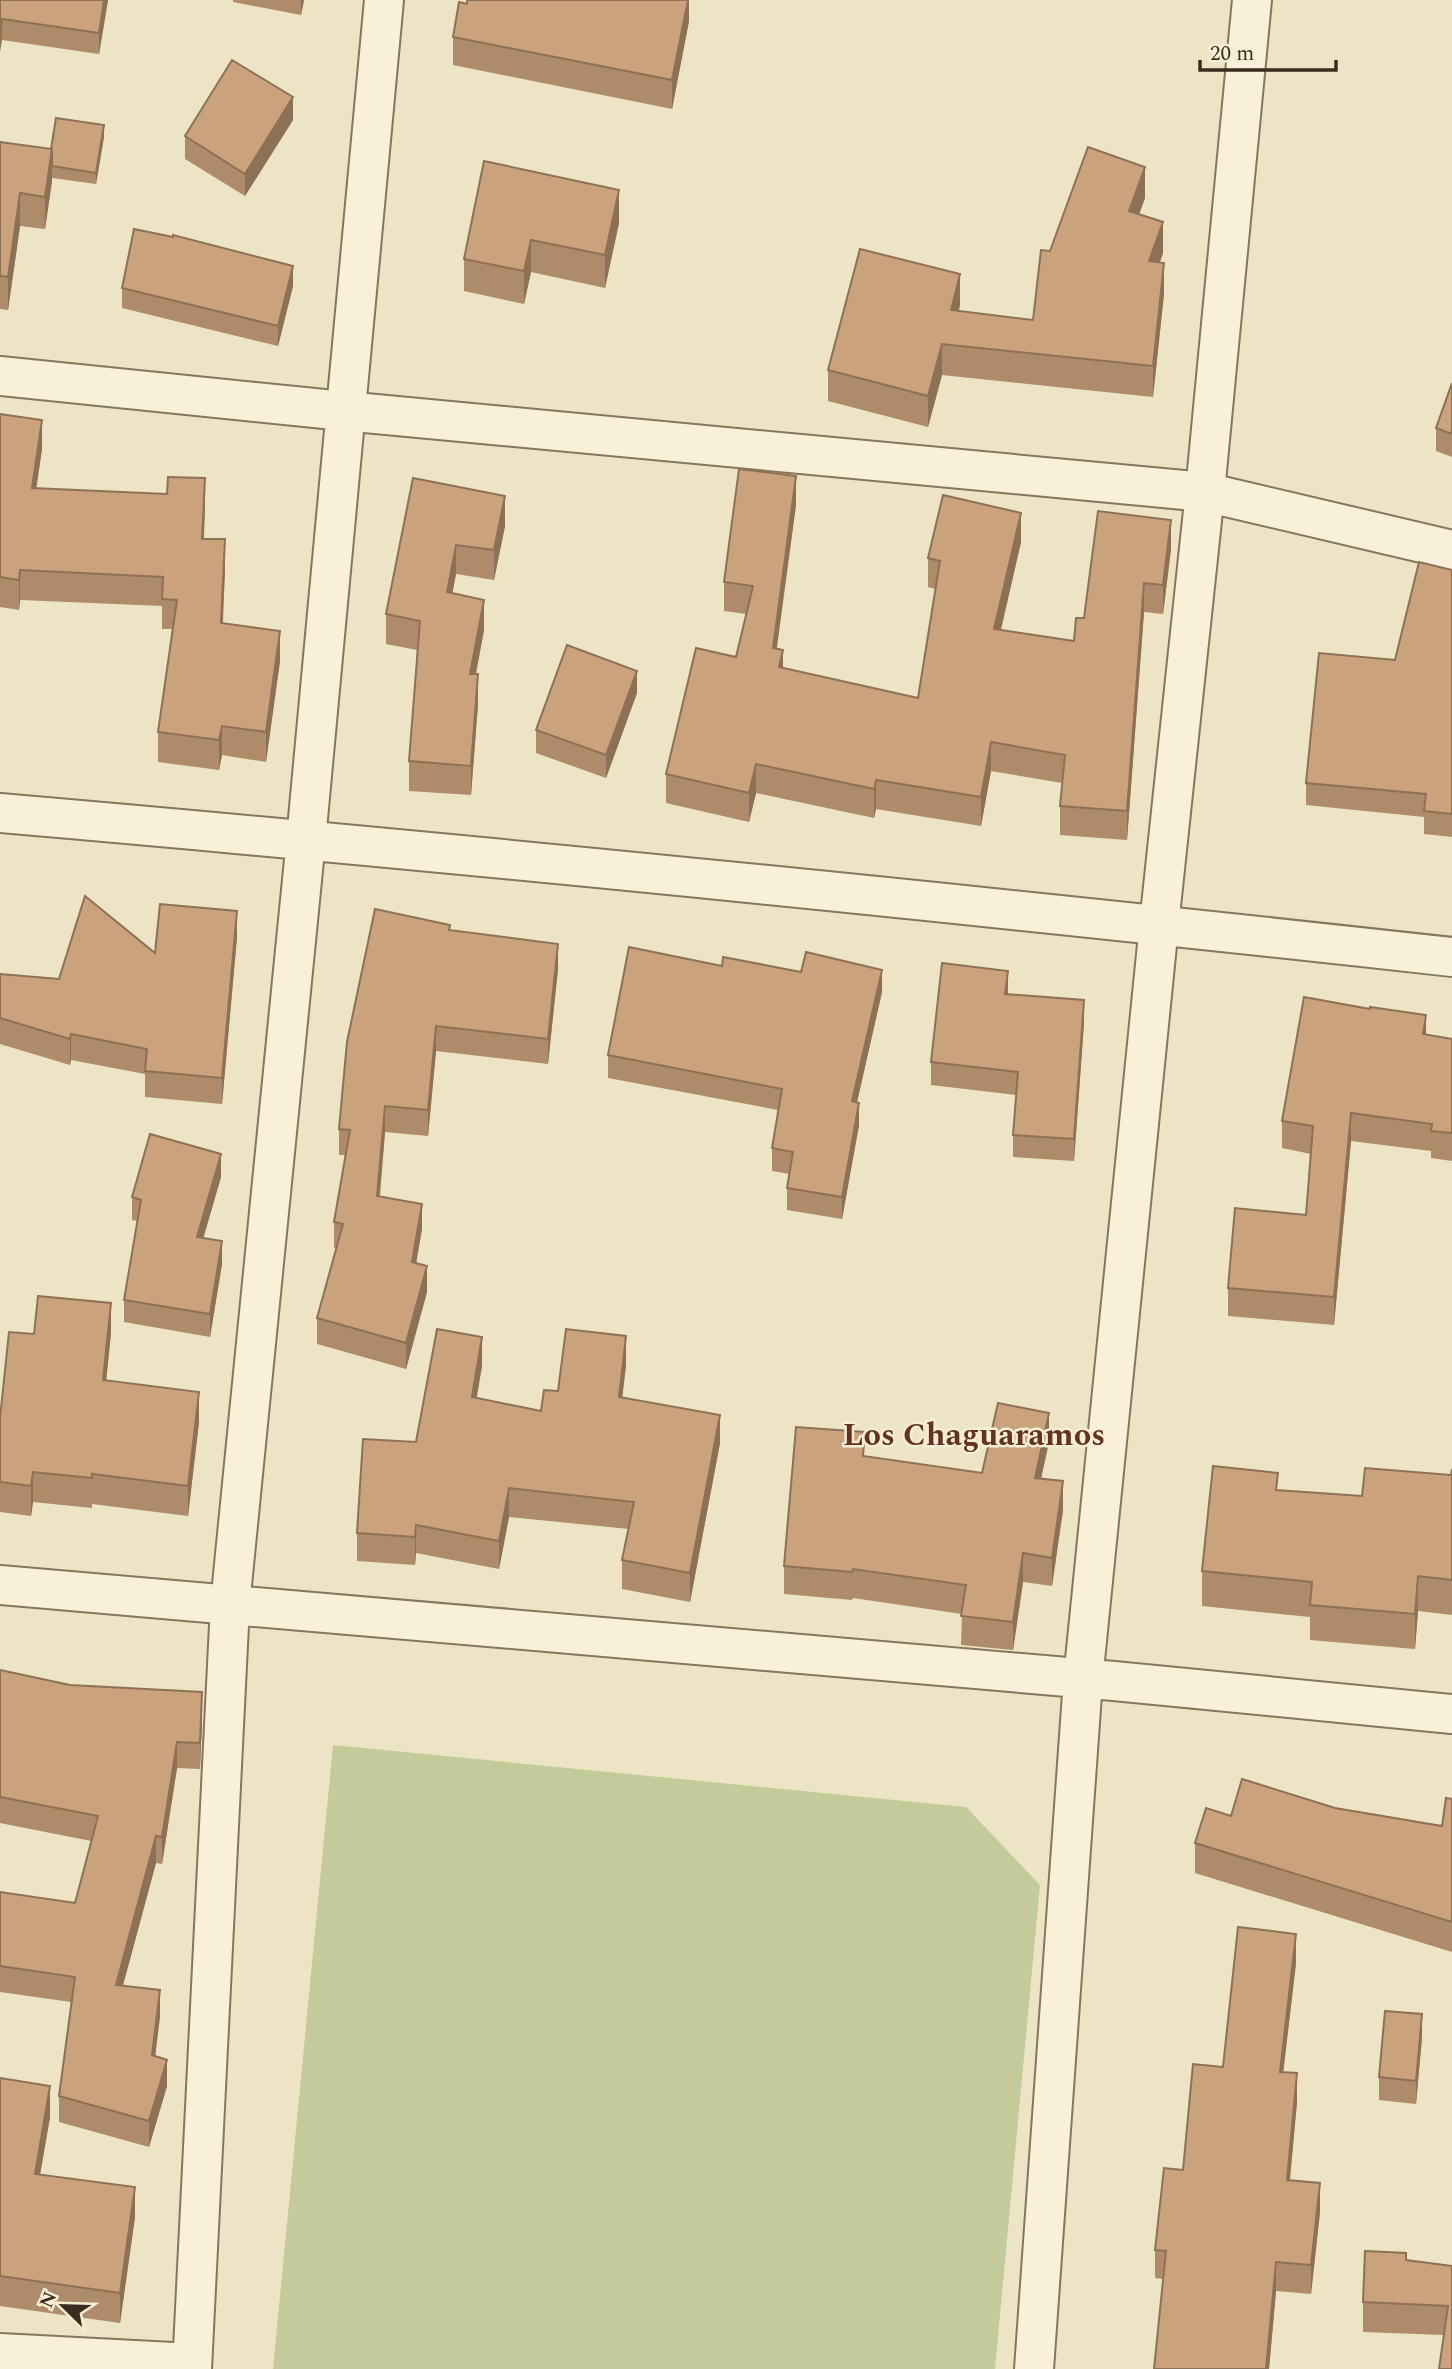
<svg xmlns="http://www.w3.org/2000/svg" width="1452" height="2369" viewBox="0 0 1452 2369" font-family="Spectral,serif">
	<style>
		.green { fill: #c2cb99 }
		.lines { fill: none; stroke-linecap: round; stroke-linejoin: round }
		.street-casing { stroke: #87765b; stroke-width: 42 }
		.street { stroke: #f8f0d8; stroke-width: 38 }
		.wall { fill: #ae8b6b }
		.shaded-wall { fill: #8d7157 }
		.building { fill: #caa27c; stroke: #8d7157; stroke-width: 2 }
		.labels { text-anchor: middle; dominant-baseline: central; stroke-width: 5; stroke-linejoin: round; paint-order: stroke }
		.district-label { font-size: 32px; font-weight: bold; fill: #633220; stroke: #f5edd4 }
	</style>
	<rect width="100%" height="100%" fill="#ede4c5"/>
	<path class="green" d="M 333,1745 L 966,1807 L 1040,1885 L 995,2369 L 273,2369 Z"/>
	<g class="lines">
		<defs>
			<path id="street" d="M 0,376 L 344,411 L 1205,492 L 1452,550
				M 0,813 C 485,855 969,904 1452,957
				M 0,1585 L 1114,1681 L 1452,1714
				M 0,2353 L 192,2363
				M 192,2369 L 230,1605 L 306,840 L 384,0
				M 1034,2369 L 1083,1680 L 1159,925 L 1205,492 L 1252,0"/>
		</defs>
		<use href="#street" class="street-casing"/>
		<use href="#street" class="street"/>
	</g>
	<path class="wall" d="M 0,0 L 108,0 L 99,54 L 2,40 Z
		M 233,0 L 304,0 L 301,15 L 233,2 Z
		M 689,0 L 689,21 L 672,109 L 453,65 L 453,37 L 467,4 Z
		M 293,120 L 245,196 L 185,159 L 185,136 Z
		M 104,137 L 96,184 L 52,178 L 45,229 L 20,226 L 8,310 L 0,309 L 0,142 L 51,149 Z
		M 484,161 L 619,223 L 605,288 L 531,272 L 524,304 L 464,291 L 464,259 Z
		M 1145,198 L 1139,214 L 1163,253 L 1160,262 L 1164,294 L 1153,397 L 942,375 L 928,427 L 828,401 L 828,370 L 960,305 L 959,311 L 1033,320 L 1050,251 Z
		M 293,286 L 278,346 L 122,308 L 122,288 Z
		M 1452,383 L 1452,457 L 1436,451 L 1436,428 Z
		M 0,414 L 42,449 L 36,488 L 205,507 L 204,539 L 225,569 L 223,623 L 280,661 L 266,762 L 222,755 L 219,770 L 158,762 L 158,732 L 172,629 L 162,629 L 162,606 L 20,600 L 19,610 L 0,607 Z
		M 413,478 L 505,526 L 494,580 L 456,574 L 452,593 L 484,630 L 476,674 L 478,704 L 471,795 L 409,791 L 409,761 L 417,650 L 386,644 L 386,614 Z
		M 796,505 L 776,649 L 783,668 L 918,698 L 935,589 L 928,587 L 928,558 L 1021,542 L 1001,630 L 1074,641 L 1084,618 L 1171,549 L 1163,614 L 1144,612 L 1127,840 L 1060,835 L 1060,806 L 1062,783 L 991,771 L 981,826 L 876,809 L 874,818 L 756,793 L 749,822 L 666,803 L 666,774 L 736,657 L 746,614 L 724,611 L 724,582 Z
		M 1452,570 L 1452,837 L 1424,834 L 1424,817 L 1306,805 L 1306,783 L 1395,660 Z
		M 637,693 L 606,778 L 536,753 L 536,730 Z
		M 450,930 L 558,969 L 548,1064 L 436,1051 L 428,1136 L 385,1132 L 380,1196 L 422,1229 L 416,1263 L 427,1292 L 406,1369 L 317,1344 L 317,1318 L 337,1248 L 334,1248 L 334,1222 L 345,1155 L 339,1155 L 339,1129 Z
		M 237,937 L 222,1104 L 145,1097 L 145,1074 L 71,1060 L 70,1065 L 0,1044 L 0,974 L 59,979 L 155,953 Z
		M 882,992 L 857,1102 L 859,1125 L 842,1219 L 787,1210 L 787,1188 L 790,1174 L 772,1171 L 772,1148 L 778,1110 L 608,1078 L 608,1055 Z
		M 1008,995 L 1084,1023 L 1074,1161 L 1013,1157 L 1013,1135 L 1016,1095 L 931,1085 L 931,1062 Z
		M 1370,1009 L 1426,1035 L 1452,1039 L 1452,1161 L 1431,1158 L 1431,1151 L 1351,1141 L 1334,1325 L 1228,1316 L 1228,1288 L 1306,1215 L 1311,1154 L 1282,1148 L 1282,1121 Z
		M 221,1177 L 203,1238 L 222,1264 L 210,1337 L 124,1322 L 124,1300 L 137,1221 L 132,1220 L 132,1197 Z
		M 111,1333 L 106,1381 L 199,1422 L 188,1516 L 92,1504 L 92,1508 L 33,1502 L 31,1516 L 0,1512 L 0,1418 L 34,1334 Z
		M 626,1365 L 622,1398 L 720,1443 L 690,1602 L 622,1589 L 622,1560 L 629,1529 L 509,1517 L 499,1569 L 416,1553 L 415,1565 L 357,1561 L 357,1533 L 416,1442 L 482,1366 L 476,1398 L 541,1411 L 558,1391 Z
		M 1049,1442 L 1041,1478 L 1063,1510 L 1052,1586 L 1023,1582 L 1013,1650 L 961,1645 L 962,1614 L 853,1598 L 852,1600 L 784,1594 L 784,1566 L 865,1456 L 982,1473 Z
		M 1452,1469 L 1452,1615 L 1418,1611 L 1415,1649 L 1310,1640 L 1310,1617 L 1202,1606 L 1202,1571 L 1278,1490 L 1362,1496 L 1451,1475 Z
		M 0,1670 L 202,1719 L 200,1769 L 177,1768 L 162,1864 L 156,1863 L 123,1985 L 160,2016 L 155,2056 L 167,2086 L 149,2147 L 59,2122 L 59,2096 L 71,2002 L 0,1992 L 0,1892 L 75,1903 L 91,1841 L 0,1823 Z
		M 1452,1799 L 1452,1952 L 1195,1873 L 1195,1843 L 1231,1816 L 1335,1808 L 1442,1826 Z
		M 1296,1963 L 1283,2072 L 1297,2102 L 1290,2180 L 1320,2212 L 1311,2294 L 1276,2291 L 1269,2369 L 1154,2369 L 1163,2279 L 1155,2278 L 1155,2250 L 1183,2170 L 1223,2067 Z
		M 1422,2037 L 1416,2104 L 1379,2100 L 1379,2077 Z
		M 0,2078 L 50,2117 L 40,2174 L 135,2217 L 120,2323 L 0,2306 Z
		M 1406,2260 L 1452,2266 L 1444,2335 L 1363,2332 L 1363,2302 Z"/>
	<path class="shaded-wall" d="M 104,0 L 108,0 L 99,54 L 99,33 Z
		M 301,0 L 304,0 L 301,15 Z
		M 688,0 L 689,0 L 689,21 L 672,109 L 672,80 Z
		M 2,19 L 2,40 L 0,52 L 0,32 Z
		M 293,97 L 293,120 L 245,196 L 245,174 Z
		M 104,125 L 104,137 L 96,184 L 96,173 Z
		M 52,149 L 52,182 L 45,229 L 45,197 Z
		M 1145,167 L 1145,198 L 1129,242 L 1129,211 Z
		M 619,190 L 619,223 L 605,288 L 605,255 Z
		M 20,193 L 20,226 L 8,310 L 8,277 Z
		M 1163,222 L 1163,253 L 1149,292 L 1149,261 Z
		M 531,240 L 531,272 L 524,304 L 524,271 Z
		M 1164,263 L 1164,294 L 1153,397 L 1153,366 Z
		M 293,266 L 293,286 L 278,346 L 278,326 Z
		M 960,274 L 960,305 L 951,341 L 951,310 Z
		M 942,344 L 942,375 L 928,427 L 928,396 Z
		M 42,420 L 42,449 L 32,518 L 32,488 Z
		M 796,476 L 796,505 L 773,677 L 773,648 Z
		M 205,478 L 205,507 L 202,568 L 202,539 Z
		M 505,496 L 505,526 L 494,580 L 494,550 Z
		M 1021,513 L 1021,542 L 994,658 L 994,629 Z
		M 1171,520 L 1171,549 L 1163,614 L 1163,585 Z
		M 225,539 L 225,569 L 221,653 L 221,623 Z
		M 456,545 L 456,574 L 447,622 L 447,592 Z
		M 20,570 L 20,600 L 19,610 L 19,580 Z
		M 1144,583 L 1144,612 L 1127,840 L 1127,811 Z
		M 484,600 L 484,630 L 470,704 L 470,674 Z
		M 280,631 L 280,661 L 266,762 L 266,732 Z
		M 783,650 L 783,679 L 779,667 Z
		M 637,671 L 637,693 L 606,778 L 606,755 Z
		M 478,674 L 478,704 L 471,795 L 471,766 Z
		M 222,726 L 222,755 L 219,770 L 219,740 Z
		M 991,742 L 991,771 L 981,826 L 981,797 Z
		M 756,764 L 756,793 L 749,822 L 749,793 Z
		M 876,780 L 876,809 L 874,818 L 874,789 Z
		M 237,911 L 237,937 L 222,1104 L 222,1078 Z
		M 558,944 L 558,969 L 548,1064 L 548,1039 Z
		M 882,970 L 882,992 L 852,1124 L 852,1101 Z
		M 1008,971 L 1008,994 L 1005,1017 L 1005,994 Z
		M 1084,1000 L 1084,1023 L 1074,1161 L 1074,1139 Z
		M 1426,1015 L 1426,1043 L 1423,1034 Z
		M 436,1026 L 436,1051 L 428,1136 L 428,1110 Z
		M 71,1034 L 71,1060 L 70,1065 L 70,1039 Z
		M 859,1103 L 859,1125 L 842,1219 L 842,1197 Z
		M 385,1106 L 385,1132 L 377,1222 L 377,1196 Z
		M 1351,1113 L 1351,1141 L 1334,1325 L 1334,1297 Z
		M 221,1154 L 221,1177 L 197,1260 L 197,1237 Z
		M 422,1204 L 422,1229 L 412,1287 L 412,1262 Z
		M 222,1241 L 222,1264 L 210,1337 L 210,1314 Z
		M 427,1266 L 427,1292 L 406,1369 L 406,1343 Z
		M 111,1303 L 111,1333 L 103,1410 L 103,1380 Z
		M 626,1336 L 626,1365 L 619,1426 L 619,1397 Z
		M 482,1337 L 482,1366 L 472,1426 L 472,1397 Z
		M 199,1392 L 199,1422 L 188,1516 L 188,1486 Z
		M 1049,1413 L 1049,1442 L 1035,1506 L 1035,1478 Z
		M 720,1415 L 720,1443 L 690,1602 L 690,1573 Z
		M 33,1472 L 33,1502 L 31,1516 L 31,1486 Z
		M 1063,1481 L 1063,1510 L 1052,1586 L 1052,1558 Z
		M 509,1488 L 509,1517 L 499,1569 L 499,1541 Z
		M 416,1525 L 416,1553 L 415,1565 L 415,1537 Z
		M 1023,1553 L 1023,1582 L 1013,1650 L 1013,1622 Z
		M 1418,1576 L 1418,1611 L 1415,1649 L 1415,1614 Z
		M 202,1692 L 202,1719 L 200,1769 L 200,1743 Z
		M 177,1742 L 177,1768 L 162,1864 L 162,1837 Z
		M 156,1836 L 156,1863 L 116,2011 L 116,1985 Z
		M 1296,1934 L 1296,1963 L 1280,2100 L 1280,2072 Z
		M 160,1990 L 160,2016 L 152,2082 L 152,2055 Z
		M 1422,2014 L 1422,2037 L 1416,2104 L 1416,2081 Z
		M 167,2060 L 167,2086 L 149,2147 L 149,2121 Z
		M 1297,2073 L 1297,2102 L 1287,2209 L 1287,2180 Z
		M 50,2086 L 50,2117 L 35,2204 L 35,2174 Z
		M 1320,2183 L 1320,2212 L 1311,2294 L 1311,2265 Z
		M 135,2187 L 135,2217 L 120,2323 L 120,2293 Z
		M 1276,2262 L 1276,2291 L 1269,2369 L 1266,2369 Z"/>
	<path class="building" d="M 0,0 L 104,0 L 99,33 L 2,19 L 0,32 Z
		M 467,0 L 688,0 L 672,80 L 453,37 L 459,2 L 467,4 Z
		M 232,60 L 293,97 L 245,174 L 185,136 Z
		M 56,118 L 104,125 L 96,173 L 52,166 L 52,149 L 51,149 Z
		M 0,142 L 52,149 L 45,197 L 20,193 L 8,277 L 0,276 Z
		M 1088,147 L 1145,167 L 1129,211 L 1163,222 L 1149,261 L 1164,263 L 1153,366 L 942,344 L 928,396 L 828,370 L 860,249 L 960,274 L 951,310 L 1033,320 L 1041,250 L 1050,251 Z
		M 484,161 L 619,190 L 605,255 L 531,240 L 524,271 L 464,259 Z
		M 134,229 L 173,237 L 173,235 L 293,266 L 278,326 L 122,288 Z
		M 1452,383 L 1452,434 L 1436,428 Z
		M 0,414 L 42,420 L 32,488 L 167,494 L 168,477 L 205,478 L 202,539 L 225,539 L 221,623 L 280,631 L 266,732 L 222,726 L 219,740 L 158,732 L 177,600 L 162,599 L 163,577 L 20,570 L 19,580 L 0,577 Z
		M 739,469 L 796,476 L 773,648 L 783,650 L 779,667 L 918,698 L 940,561 L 928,558 L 943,495 L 1021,513 L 994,629 L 1074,641 L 1076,618 L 1084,618 L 1098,511 L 1171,520 L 1163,585 L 1144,583 L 1127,811 L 1060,806 L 1065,755 L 991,742 L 981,797 L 876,780 L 874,789 L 756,764 L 749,793 L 666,774 L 696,648 L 736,657 L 753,586 L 724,582 Z
		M 413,478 L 505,496 L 494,550 L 456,545 L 447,592 L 484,600 L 470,674 L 478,674 L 471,766 L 409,761 L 420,621 L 386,614 Z
		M 1419,562 L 1452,570 L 1452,814 L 1424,811 L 1426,794 L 1306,783 L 1319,653 L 1395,660 Z
		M 567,645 L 637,671 L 606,755 L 536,730 Z
		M 85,896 L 155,953 L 160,904 L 237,911 L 222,1078 L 145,1071 L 147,1049 L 71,1034 L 70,1039 L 0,1018 L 0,974 L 59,979 Z
		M 375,909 L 450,925 L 449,930 L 558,944 L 548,1039 L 436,1026 L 428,1110 L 385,1106 L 377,1196 L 422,1204 L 412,1262 L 427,1266 L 406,1343 L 317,1318 L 343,1224 L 334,1222 L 350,1130 L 339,1129 L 347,1042 Z
		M 629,947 L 722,966 L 723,957 L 801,972 L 806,952 L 882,970 L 852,1101 L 859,1103 L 842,1197 L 787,1188 L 793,1152 L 772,1148 L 782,1089 L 608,1055 Z
		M 942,963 L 1008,971 L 1005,994 L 1084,1000 L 1074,1139 L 1013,1135 L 1018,1072 L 931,1062 Z
		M 1304,997 L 1370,1009 L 1370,1007 L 1426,1015 L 1423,1034 L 1452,1039 L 1452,1133 L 1431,1131 L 1432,1124 L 1351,1113 L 1334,1297 L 1228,1288 L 1235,1208 L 1306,1215 L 1313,1126 L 1282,1121 Z
		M 150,1134 L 221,1154 L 197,1237 L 222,1241 L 210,1314 L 124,1300 L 141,1200 L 132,1197 Z
		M 38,1296 L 111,1303 L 103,1380 L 199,1392 L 188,1486 L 92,1474 L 92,1478 L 33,1472 L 31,1486 L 0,1482 L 0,1418 L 9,1332 L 34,1334 Z
		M 437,1329 L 482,1337 L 472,1397 L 541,1411 L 544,1390 L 558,1391 L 566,1329 L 626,1336 L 619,1397 L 720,1415 L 690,1573 L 622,1560 L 634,1502 L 509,1488 L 499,1541 L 416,1525 L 415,1537 L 357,1533 L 363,1439 L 416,1442 Z
		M 998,1403 L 1049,1413 L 1035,1478 L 1063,1481 L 1052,1558 L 1023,1553 L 1013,1622 L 961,1616 L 966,1585 L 853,1569 L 852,1572 L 784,1566 L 796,1427 L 865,1432 L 863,1456 L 982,1473 Z
		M 1213,1466 L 1278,1473 L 1276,1490 L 1362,1496 L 1365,1468 L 1451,1475 L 1452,1469 L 1452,1580 L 1418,1576 L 1415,1614 L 1310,1605 L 1312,1582 L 1202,1571 Z
		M 0,1670 L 70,1685 L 202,1692 L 200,1743 L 177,1742 L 162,1837 L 156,1836 L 116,1985 L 160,1990 L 152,2055 L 167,2060 L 149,2121 L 59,2096 L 75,1977 L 0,1966 L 0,1892 L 75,1903 L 98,1816 L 0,1797 Z
		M 1242,1779 L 1335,1808 L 1442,1826 L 1446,1798 L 1452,1799 L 1452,1922 L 1195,1843 L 1206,1808 L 1231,1816 Z
		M 1238,1927 L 1296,1934 L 1280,2072 L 1297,2073 L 1287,2180 L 1320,2183 L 1311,2265 L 1276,2262 L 1266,2369 L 1154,2369 L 1166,2251 L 1155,2250 L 1164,2168 L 1183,2170 L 1193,2064 L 1223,2067 Z
		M 1385,2011 L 1422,2014 L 1416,2081 L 1379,2077 Z
		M 0,2078 L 50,2086 L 35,2174 L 135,2187 L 120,2293 L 0,2276 Z
		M 1365,2251 L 1406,2253 L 1406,2260 L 1452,2266 L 1452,2369 L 1439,2369 L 1448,2306 L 1363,2302 Z"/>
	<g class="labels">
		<g class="district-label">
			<text x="974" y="1435">Los Chaguaramos</text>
		</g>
	</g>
	<g transform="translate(63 2306) rotate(293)" stroke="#f5edd4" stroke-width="5" paint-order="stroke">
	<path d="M0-5L12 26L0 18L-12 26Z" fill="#382d1f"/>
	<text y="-10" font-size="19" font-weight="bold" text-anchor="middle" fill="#382d1f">N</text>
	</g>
	<path d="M1200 60v10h136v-10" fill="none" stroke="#382d1f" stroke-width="3.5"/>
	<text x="1210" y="60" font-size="21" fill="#382d1f" stroke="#f5edd4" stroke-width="5" paint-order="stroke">20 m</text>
</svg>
